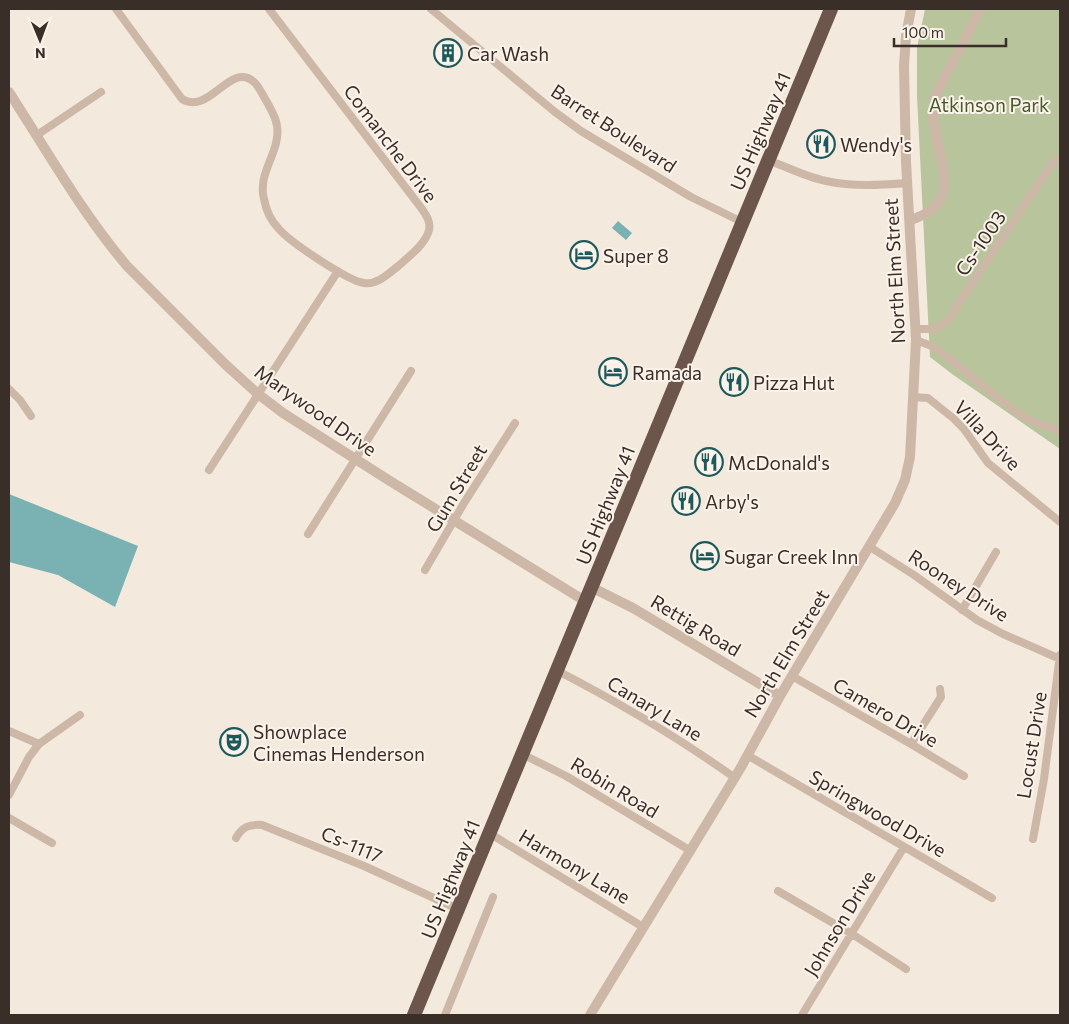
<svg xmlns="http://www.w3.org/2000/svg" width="1069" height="1024" viewBox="0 0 1069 1024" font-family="Commissioner,sans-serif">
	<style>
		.green { fill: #b7c49c }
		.water { fill: #7ab1b3 }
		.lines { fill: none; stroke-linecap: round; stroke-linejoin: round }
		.minor { stroke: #cdb8a8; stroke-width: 8 }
		.tertiary { stroke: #cdb8a8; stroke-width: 10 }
		.trunk { stroke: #6c564c; stroke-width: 14 }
		.labels { text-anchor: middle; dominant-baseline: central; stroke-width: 4; stroke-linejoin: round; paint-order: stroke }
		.poi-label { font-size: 19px; fill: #392e28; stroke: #fbf3ea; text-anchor: start }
		.park-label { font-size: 19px; fill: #48592b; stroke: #fbf3ea }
		.street-label { font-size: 19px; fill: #392e28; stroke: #fbf3ea }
	</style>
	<rect width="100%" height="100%" fill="#f4e9dd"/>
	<path class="green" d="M 925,9 L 1060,9 L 1060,449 L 952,374 L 930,357 L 917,96 L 917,48 Z"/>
	<path class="water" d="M 618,221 L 632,233 L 626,240 L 612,228 Z
		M 9,494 L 138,546 L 115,607 L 58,575 L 9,562 Z"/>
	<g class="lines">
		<path class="minor" d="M 116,9 L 182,99 C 210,116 231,59 255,83 C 260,88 263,96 267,102 C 271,110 276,117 277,126 C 281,152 257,172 264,199 C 266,210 271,221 279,229 C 290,242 348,281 364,283 C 377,285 388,274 397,267 C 407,258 426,244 429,230 C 431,222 426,215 422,209 L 269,9
			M 431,9 L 555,112 L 581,131 L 691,197 L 742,222
			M 37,135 L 101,92
			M 768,160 C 787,167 806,177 826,181 C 853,187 881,185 908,183
			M 915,329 L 936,329 L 948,320 L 1051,165 L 1060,157
			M 916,340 L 934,347 L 941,352 L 1012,409 L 1029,420 L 1060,431
			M 9,389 L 20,400 L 31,416
			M 913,397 L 928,398 L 953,418 L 964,429 L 988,463 L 1060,522
			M 209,470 L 338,271
			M 308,534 L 411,371
			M 870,547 L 914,575 L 977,620 L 1003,634 L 1060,659
			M 425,570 L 464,503 L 515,423
			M 962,610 L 996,552
			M 556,670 C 618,702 679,738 735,778
			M 792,676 L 911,744 L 964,776
			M 9,731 L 39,744
			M 911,744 L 941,697 L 940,689
			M 522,754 L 566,776 L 691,851
			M 747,755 L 992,898
			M 9,795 L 29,757 L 39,744 L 80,715
			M 9,818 L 52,843
			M 489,833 L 643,927
			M 236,838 C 242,827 249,824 262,825 L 364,866 L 458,909
			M 1033,839 L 1044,779 L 1060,655
			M 778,891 L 852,934 L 906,969
			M 445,1015 L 493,897
			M 802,1015 L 904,847"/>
		<path class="tertiary" d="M 9,92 C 47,151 82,213 127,266 L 226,365 L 258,394 L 283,413 L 390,481 L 585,601
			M 911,220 C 918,217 925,215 931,210 C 963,186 926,135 935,101 C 938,86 947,73 954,60 C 964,43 971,26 980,9
			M 591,587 L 633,608 L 780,696
			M 590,1015 L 740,769 L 780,696 L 895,503 L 905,480 L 910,457 L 916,340 L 906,162 L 904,66 L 906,36 L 911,9"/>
		<path class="trunk" d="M 414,1015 L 831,9"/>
	</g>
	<defs>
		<symbol id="building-ring" viewBox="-11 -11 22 22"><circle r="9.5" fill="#fbf3ea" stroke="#1b595d" stroke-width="1.5"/><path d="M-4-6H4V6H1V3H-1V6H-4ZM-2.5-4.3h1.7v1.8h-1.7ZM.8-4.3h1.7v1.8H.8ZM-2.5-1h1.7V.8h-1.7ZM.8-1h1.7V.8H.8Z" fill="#1b595d"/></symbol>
		<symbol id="restaurant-ring" viewBox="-11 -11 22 22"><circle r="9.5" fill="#fbf3ea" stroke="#1b595d" stroke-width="1.5"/><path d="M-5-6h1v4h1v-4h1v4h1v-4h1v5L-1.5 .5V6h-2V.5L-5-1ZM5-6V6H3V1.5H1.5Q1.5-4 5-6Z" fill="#1b595d"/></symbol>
		<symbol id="hotel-ring" viewBox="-11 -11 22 22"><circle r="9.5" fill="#fbf3ea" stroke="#1b595d" stroke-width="1.5"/><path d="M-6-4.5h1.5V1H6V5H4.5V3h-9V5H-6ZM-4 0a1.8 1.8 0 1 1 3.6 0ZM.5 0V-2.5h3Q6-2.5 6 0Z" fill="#1b595d"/></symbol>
		<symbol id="theatre-ring" viewBox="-11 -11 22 22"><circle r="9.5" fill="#fbf3ea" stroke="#1b595d" stroke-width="1.5"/><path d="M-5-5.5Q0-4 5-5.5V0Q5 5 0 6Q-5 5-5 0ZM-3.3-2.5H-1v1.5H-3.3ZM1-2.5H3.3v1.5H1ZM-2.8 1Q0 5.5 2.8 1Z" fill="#1b595d"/></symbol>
	</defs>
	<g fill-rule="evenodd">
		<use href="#building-ring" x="432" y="37" width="32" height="32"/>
		<use href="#restaurant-ring" x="805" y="128" width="32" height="32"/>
		<use href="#hotel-ring" x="568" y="239" width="32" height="32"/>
		<use href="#hotel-ring" x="597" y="356" width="32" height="32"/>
		<use href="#restaurant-ring" x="718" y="366" width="32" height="32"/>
		<use href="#restaurant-ring" x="693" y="446" width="32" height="32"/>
		<use href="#restaurant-ring" x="670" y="485" width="32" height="32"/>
		<use href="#hotel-ring" x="689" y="540" width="32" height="32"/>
		<use href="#theatre-ring" x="218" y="726" width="32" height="32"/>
	</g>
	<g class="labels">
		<g class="poi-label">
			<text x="467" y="53">Car Wash</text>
			<text x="840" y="144">Wendy's</text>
			<text x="603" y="255">Super 8</text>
			<text x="632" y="372">Ramada</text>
			<text x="753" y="382">Pizza Hut</text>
			<text x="728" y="462">McDonald's</text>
			<text x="705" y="501">Arby's</text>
			<text x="724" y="556">Sugar Creek Inn</text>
			<text x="253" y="731">Showplace<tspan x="253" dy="22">Cinemas Henderson</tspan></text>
		</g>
		<g class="park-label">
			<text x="989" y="104">Atkinson Park</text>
		</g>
		<g class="street-label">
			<text transform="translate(614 128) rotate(33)">Barret Boulevard</text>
			<text transform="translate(760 131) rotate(-67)">US Highway 41</text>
			<text transform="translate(391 143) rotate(53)">Comanche Drive</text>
			<text transform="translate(980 243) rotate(-56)">Cs-1003</text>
			<text transform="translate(894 271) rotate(-93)">North Elm Street</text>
			<text transform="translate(316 410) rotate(35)">Marywood Drive</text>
			<text transform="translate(988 435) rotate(47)">Villa Drive</text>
			<text transform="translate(456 488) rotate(-59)">Gum Street</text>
			<text transform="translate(605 505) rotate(-68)">US Highway 41</text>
			<text transform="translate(959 585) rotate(33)">Rooney Drive</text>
			<text transform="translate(696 625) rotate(31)">Rettig Road</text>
			<text transform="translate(786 653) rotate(-59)">North Elm Street</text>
			<text transform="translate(655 708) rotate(31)">Canary Lane</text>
			<text transform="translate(886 712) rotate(30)">Camero Drive</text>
			<text transform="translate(1031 745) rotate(-81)">Locust Drive</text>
			<text transform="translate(615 787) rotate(31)">Robin Road</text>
			<text transform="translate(878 813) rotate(30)">Springwood Drive</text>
			<text transform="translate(352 844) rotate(23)">Cs-1117</text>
			<text transform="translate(575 866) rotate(31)">Harmony Lane</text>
			<text transform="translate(450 879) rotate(-68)">US Highway 41</text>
			<text transform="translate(839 923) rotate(-59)">Johnson Drive</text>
		</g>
	</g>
	<rect width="1069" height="1024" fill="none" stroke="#392e28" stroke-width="20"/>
	<g transform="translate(40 40) rotate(179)" stroke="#fbf3ea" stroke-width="4" paint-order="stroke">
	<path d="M0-4L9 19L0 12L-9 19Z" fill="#392e28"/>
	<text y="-8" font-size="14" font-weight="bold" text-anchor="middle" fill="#392e28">N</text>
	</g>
	<path d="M894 38v8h112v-8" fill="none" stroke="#392e28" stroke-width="2.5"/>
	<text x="902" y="38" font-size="15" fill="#392e28" stroke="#fbf3ea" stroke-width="4" paint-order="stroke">100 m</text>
</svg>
